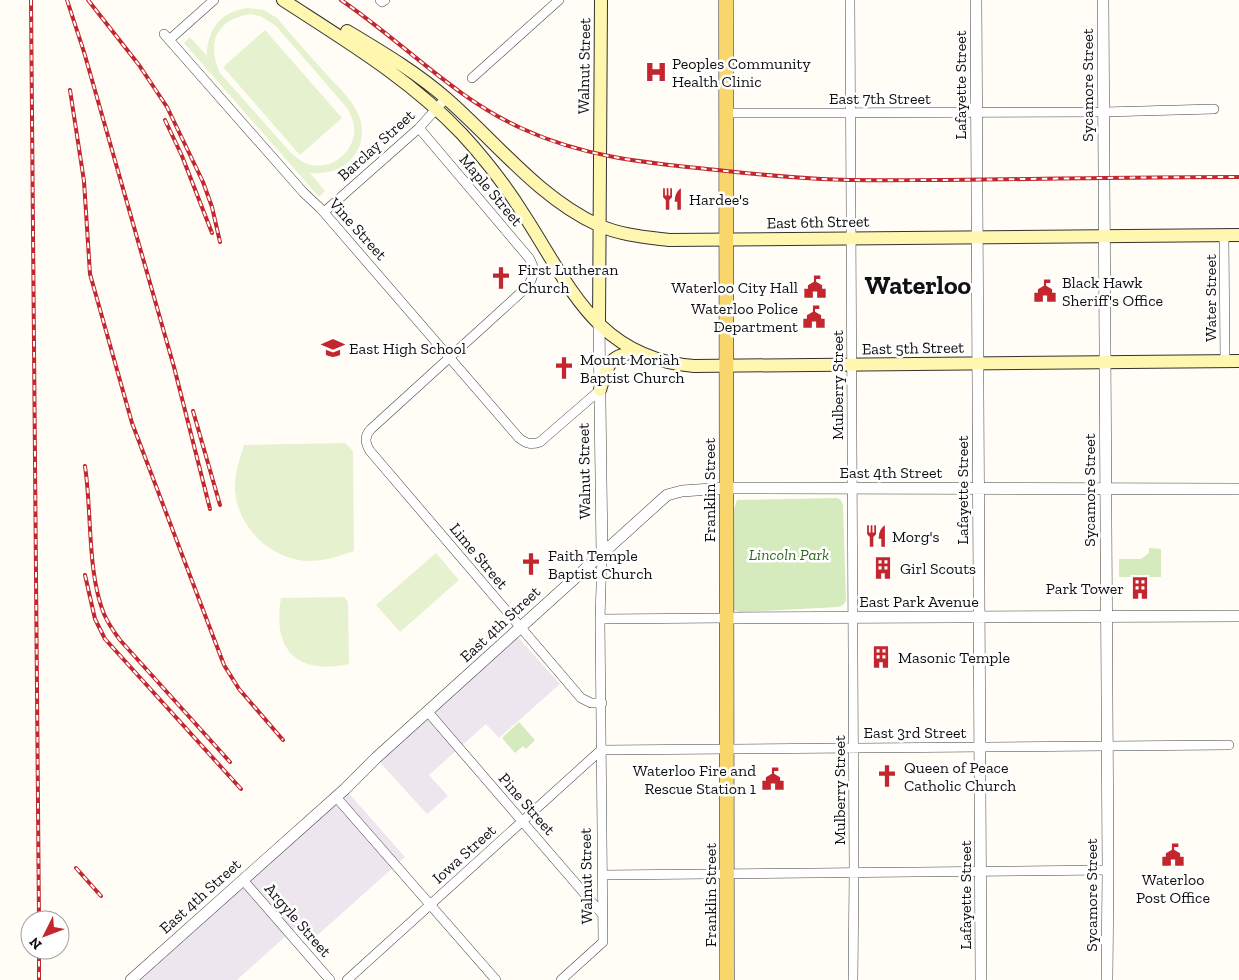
<svg xmlns="http://www.w3.org/2000/svg" width="1239" height="980" viewBox="0 0 1239 980" font-family="'Zilla Slab',serif">
	<style>
		.industrial { fill: #eee6ef }
		.park { fill: #d5ebbd }
		.pitch { fill: #e6f2cf; fill-rule: evenodd }
		.lines { fill: none; stroke-linecap: round; stroke-linejoin: round }
		.minor-casing { stroke: #444; stroke-width: 10 }
		.tertiary-casing { stroke: #444; stroke-width: 12 }
		.secondary-casing { stroke: #333; stroke-width: 14 }
		.primary-casing { stroke: #222; stroke-width: 15 }
		.minor { stroke: #fff; stroke-width: 9 }
		.tertiary { stroke: #fff; stroke-width: 11 }
		.secondary { stroke: #fff6b0; stroke-width: 12 }
		.primary { stroke: #f9d66b; stroke-width: 14 }
		.rail-casing { stroke: #c4262e; stroke-width: 4 }
		.rail { stroke: #fff; stroke-width: 2; stroke-dasharray: 5.5; stroke-linecap: butt }
		.labels { text-anchor: middle; dominant-baseline: central; stroke-width: 5; stroke-linejoin: round; paint-order: stroke }
		.poi-label { font-size: 16px; fill: #111; stroke: #fff; text-anchor: start }
		.street-label { font-size: 16px; fill: #111; stroke: #fff }
		.park-label { font-size: 16px; font-style: italic; fill: #2f6b1f; stroke: #fff }
		.town-label { font-size: 26px; font-weight: bold; fill: #111; stroke: #fff }
	</style>
	<rect width="100%" height="100%" fill="#fffdf5"/>
	<path class="industrial" d="M 515,634 L 560,684 L 499,738 L 486,724 L 429,775 L 448,796 L 427,814 L 376,758 Z
		M 345,789 L 405,857 L 312,940 L 298,925 L 237,980 L 131,980 Z"/>
	<path class="park" d="M 837,498 L 841,500 L 843,505 L 846,601 L 843,605 L 838,607 L 740,612 L 734,610 L 733,606 L 734,509 L 737,500 Z
		M 1149,548 L 1161,549 L 1161,577 L 1119,577 L 1119,559 L 1141,559 L 1149,553 Z
		M 519,722 L 535,740 L 526,749 L 523,746 L 515,753 L 502,738 Z"/>
	<path class="pitch" d="M 248,8 L 264,10 L 277,18 C 294,38 311,57 328,76 C 340,89 355,102 360,119 C 364,132 362,145 354,156 C 343,171 327,174 310,173 L 325,191 L 319,197 L 184,43 L 190,37 L 207,56 C 207,29 221,11 248,8 ZM 252,14 L 262,17 L 276,26 L 347,108 C 350,114 353,119 354,126 C 357,151 331,172 307,164 C 301,162 296,157 291,153 L 220,73 C 206,41 217,19 252,14 Z
		M 265,30 L 342,118 L 300,155 L 223,67 Z
		M 345,443 L 353,451 L 354,551 C 340,556 324,561 309,561 C 269,560 233,523 235,483 C 236,470 240,458 244,445 Z
		M 436,553 L 459,580 L 400,632 L 376,605 Z
		M 344,597 L 348,602 L 349,664 C 297,675 272,650 281,598 Z"/>
	<g class="lines">
		<defs>
			<path id="minor" d="M 380,0 L 382,2 L 385,0
				M 850,0 L 854,872 L 853,980
				M 164,34 L 303,192 L 321,209 L 519,438 C 527,444 531,445 540,442 L 600,390
				M 169,40 L 214,0
				M 472,78 L 559,0
				M 725,113 L 1104,112 L 1214,109
				M 419,128 L 529,258 C 536,269 534,277 527,287 L 371,429 C 364,436 365,443 370,451 L 581,698 L 591,703 L 602,703
				M 324,212 L 419,128 L 446,98
				M 1224,235 L 1225,361
				M 600,619 L 727,618
				M 428,712 L 603,915
				M 336,797 L 496,980
				M 602,875 L 1108,870
				M 243,880 L 330,980
				M 347,980 L 601,750 L 1229,745
				M 561,980 L 603,942 L 600,619 L 602,554"/>
			<path id="tertiary" d="M 976,0 L 981,980
				M 1103,0 L 1108,870 L 1107,980
				M 599,324 L 602,554
				M 727,618 L 1239,616
				M 131,980 L 345,789 L 376,758 L 667,495 L 682,491 L 726,488 L 1239,489"/>
			<path id="secondary" d="M 283,0 C 346,41 410,79 462,134 C 485,159 506,186 524,215 C 570,286 597,358 694,366 L 1239,361
				M 347,31 C 382,52 416,72 447,99 C 495,141 539,198 598,225 C 620,235 645,237 669,240 L 1239,235
				M 599,324 L 601,0
				M 600,390 C 608,364 609,354 639,352"/>
			<path id="primary" d="M 726,0 L 727,980"/>
		</defs>
		<use href="#minor" class="minor-casing"/>
		<use href="#tertiary" class="tertiary-casing"/>
		<use href="#secondary" class="secondary-casing"/>
		<use href="#primary" class="primary-casing"/>
		<use href="#minor" class="minor"/>
		<use href="#tertiary" class="tertiary"/>
		<use href="#secondary" class="secondary"/>
		<use href="#primary" class="primary"/>
		<defs>
			<path id="rail" d="M 31,0 L 39,920
				M 67,0 L 84,52 L 174,367 L 210,509
				M 88,0 L 139,65 L 167,107 L 203,182 L 212,207 L 220,242
				M 341,0 C 403,42 454,98 523,129 C 586,158 649,163 717,170 C 752,174 786,177 821,179 C 862,181 903,180 944,180 C 1043,179 1141,177 1239,177
				M 70,90 L 84,181 L 90,274 L 132,423 L 224,665 L 239,689 L 283,740
				M 165,120 L 182,156 L 212,233
				M 193,411 L 220,505
				M 85,466 C 92,512 87,572 104,614 C 108,623 114,632 120,640 L 230,762
				M 85,575 L 95,619 L 105,639 L 241,789
				M 76,868 L 101,896
				M 39,950 L 39,980"/>
		</defs>
		<use href="#rail" class="rail-casing"/>
		<use href="#rail" class="rail"/>
	</g>
	<defs>
		<symbol id="hospital-bare" viewBox="-9 -9 18 18"><path d="M-5-5h3v3.5h4V-5h3V5h-3V1.5h-4V5h-3Z" fill="#c4262e" stroke="#fff" stroke-width="2.5" paint-order="stroke"/></symbol>
		<symbol id="restaurant-bare" viewBox="-9 -9 18 18"><path d="M-5-6h1v4h1v-4h1v4h1v-4h1v5L-1.5 .5V6h-2V.5L-5-1ZM5-6V6H3V1.5H1.5Q1.5-4 5-6Z" fill="#c4262e" stroke="#fff" stroke-width="2.5" paint-order="stroke"/></symbol>
		<symbol id="church-bare" viewBox="-9 -9 18 18"><path d="M-1.2-6h2.4v3.5h3.3v2.4h-3.3V6h-2.4V-.1h-3.3v-2.4h3.3Z" fill="#c4262e" stroke="#fff" stroke-width="2.5" paint-order="stroke"/></symbol>
		<symbol id="civic-bare" viewBox="-9 -9 18 18"><path d="M-.6-6.5H3V-4.5H.6V-3L4-1V1h2V6H-6V1h2V-1L-.6-3ZM-1.2 2.5V6h2.4V2.5Z" fill="#c4262e" stroke="#fff" stroke-width="2.5" paint-order="stroke"/></symbol>
		<symbol id="school-bare" viewBox="-9 -9 18 18"><path d="M0-5L7-2L0 1L-7-2ZM-4 1L0 2.5L4 1V4Q0 6-4 4Z" fill="#c4262e" stroke="#fff" stroke-width="2.5" paint-order="stroke"/></symbol>
		<symbol id="building-bare" viewBox="-9 -9 18 18"><path d="M-4-6H4V6H1V3H-1V6H-4ZM-2.5-4.3h1.7v1.8h-1.7ZM.8-4.3h1.7v1.8H.8ZM-2.5-1h1.7V.8h-1.7ZM.8-1h1.7V.8H.8Z" fill="#c4262e" stroke="#fff" stroke-width="2.5" paint-order="stroke"/></symbol>
	</defs>
	<g fill-rule="evenodd">
		<use href="#hospital-bare" x="640" y="56" width="32" height="32"/>
		<use href="#restaurant-bare" x="656" y="183" width="32" height="32"/>
		<use href="#church-bare" x="485" y="262" width="32" height="32"/>
		<use href="#civic-bare" x="799" y="271" width="32" height="32"/>
		<use href="#civic-bare" x="1029" y="275" width="32" height="32"/>
		<use href="#civic-bare" x="798" y="301" width="32" height="32"/>
		<use href="#school-bare" x="317" y="332" width="32" height="32"/>
		<use href="#church-bare" x="548" y="352" width="32" height="32"/>
		<use href="#restaurant-bare" x="860" y="520" width="32" height="32"/>
		<use href="#church-bare" x="515" y="548" width="32" height="32"/>
		<use href="#building-bare" x="867" y="552" width="32" height="32"/>
		<use href="#building-bare" x="1124" y="572" width="32" height="32"/>
		<use href="#building-bare" x="865" y="641" width="32" height="32"/>
		<use href="#church-bare" x="871" y="760" width="32" height="32"/>
		<use href="#civic-bare" x="757" y="763" width="32" height="32"/>
		<use href="#civic-bare" x="1157" y="839" width="32" height="32"/>
	</g>
	<g class="labels">
		<g class="poi-label">
			<text x="672" y="63">Peoples Community<tspan x="672" dy="18">Health Clinic</tspan></text>
			<text x="689" y="199">Hardee's</text>
			<text x="518" y="269">First Lutheran<tspan x="518" dy="18">Church</tspan></text>
			<text x="1062" y="282">Black Hawk<tspan x="1062" dy="18">Sheriff's Office</tspan></text>
			<text x="798" y="287" text-anchor="end">Waterloo City Hall</text>
			<text x="798" y="308" text-anchor="end">Waterloo Police<tspan x="798" dy="18">Department</tspan></text>
			<text x="349" y="348">East High School</text>
			<text x="580" y="359">Mount Moriah<tspan x="580" dy="18">Baptist Church</tspan></text>
			<text x="892" y="536">Morg's</text>
			<text x="548" y="555">Faith Temple<tspan x="548" dy="18">Baptist Church</tspan></text>
			<text x="900" y="568">Girl Scouts</text>
			<text x="1124" y="588" text-anchor="end">Park Tower</text>
			<text x="898" y="657">Masonic Temple</text>
			<text x="904" y="767">Queen of Peace<tspan x="904" dy="18">Catholic Church</tspan></text>
			<text x="756" y="770" text-anchor="end">Waterloo Fire and<tspan x="756" dy="18">Rescue Station 1</tspan></text>
			<text x="1173" y="879" text-anchor="middle">Waterloo<tspan x="1173" dy="18">Post Office</tspan></text>
		</g>
		<g class="street-label">
			<text transform="translate(584 66) rotate(-89)">Walnut Street</text>
			<text transform="translate(960 85) rotate(-90)">Lafayette Street</text>
			<text transform="translate(1087 85) rotate(-90)">Sycamore Street</text>
			<text x="880" y="98">East 7th Street</text>
			<text transform="translate(376 145) rotate(-42)">Barclay Street</text>
			<text transform="translate(491 190) rotate(50)">Maple Street</text>
			<text transform="translate(818 222) rotate(-1)">East 6th Street</text>
			<text transform="translate(358 229) rotate(48)">Vine Street</text>
			<text transform="translate(1210 298) rotate(-90)">Water Street</text>
			<text transform="translate(913 348) rotate(-1)">East 5th Street</text>
			<text transform="translate(837 385) rotate(-90)">Mulberry Street</text>
			<text transform="translate(584 471) rotate(-91)">Walnut Street</text>
			<text x="891" y="472">East 4th Street</text>
			<text transform="translate(709 490) rotate(-90)">Franklin Street</text>
			<text transform="translate(962 490) rotate(-90)">Lafayette Street</text>
			<text transform="translate(1089 490) rotate(-90)">Sycamore Street</text>
			<text transform="translate(479 556) rotate(50)">Lime Street</text>
			<text x="919" y="601">East Park Avenue</text>
			<text transform="translate(500 624) rotate(-43)">East 4th Street</text>
			<text x="915" y="732">East 3rd Street</text>
			<text transform="translate(839 790) rotate(-90)">Mulberry Street</text>
			<text transform="translate(527 804) rotate(49)">Pine Street</text>
			<text transform="translate(464 854) rotate(-42)">Iowa Street</text>
			<text transform="translate(586 876) rotate(-91)">Walnut Street</text>
			<text transform="translate(710 895) rotate(-90)">Franklin Street</text>
			<text transform="translate(965 895) rotate(-90)">Lafayette Street</text>
			<text transform="translate(1091 895) rotate(-90)">Sycamore Street</text>
			<text transform="translate(200 896) rotate(-42)">East 4th Street</text>
			<text transform="translate(298 920) rotate(49)">Argyle Street</text>
		</g>
		<g class="park-label">
			<text x="789" y="554">Lincoln Park</text>
		</g>
		<g class="town-label">
			<text x="918" y="285">Waterloo</text>
		</g>
	</g>
	<g transform="translate(45 935) rotate(228)"><circle r="24" fill="#ffffff" stroke="#a0a0a0"/>
	<path d="M0-4L9 19L0 12L-9 19Z" fill="#c4262e"/>
	<text y="-8" font-size="14" font-weight="bold" text-anchor="middle" fill="#111111">N</text>
	</g>
</svg>
